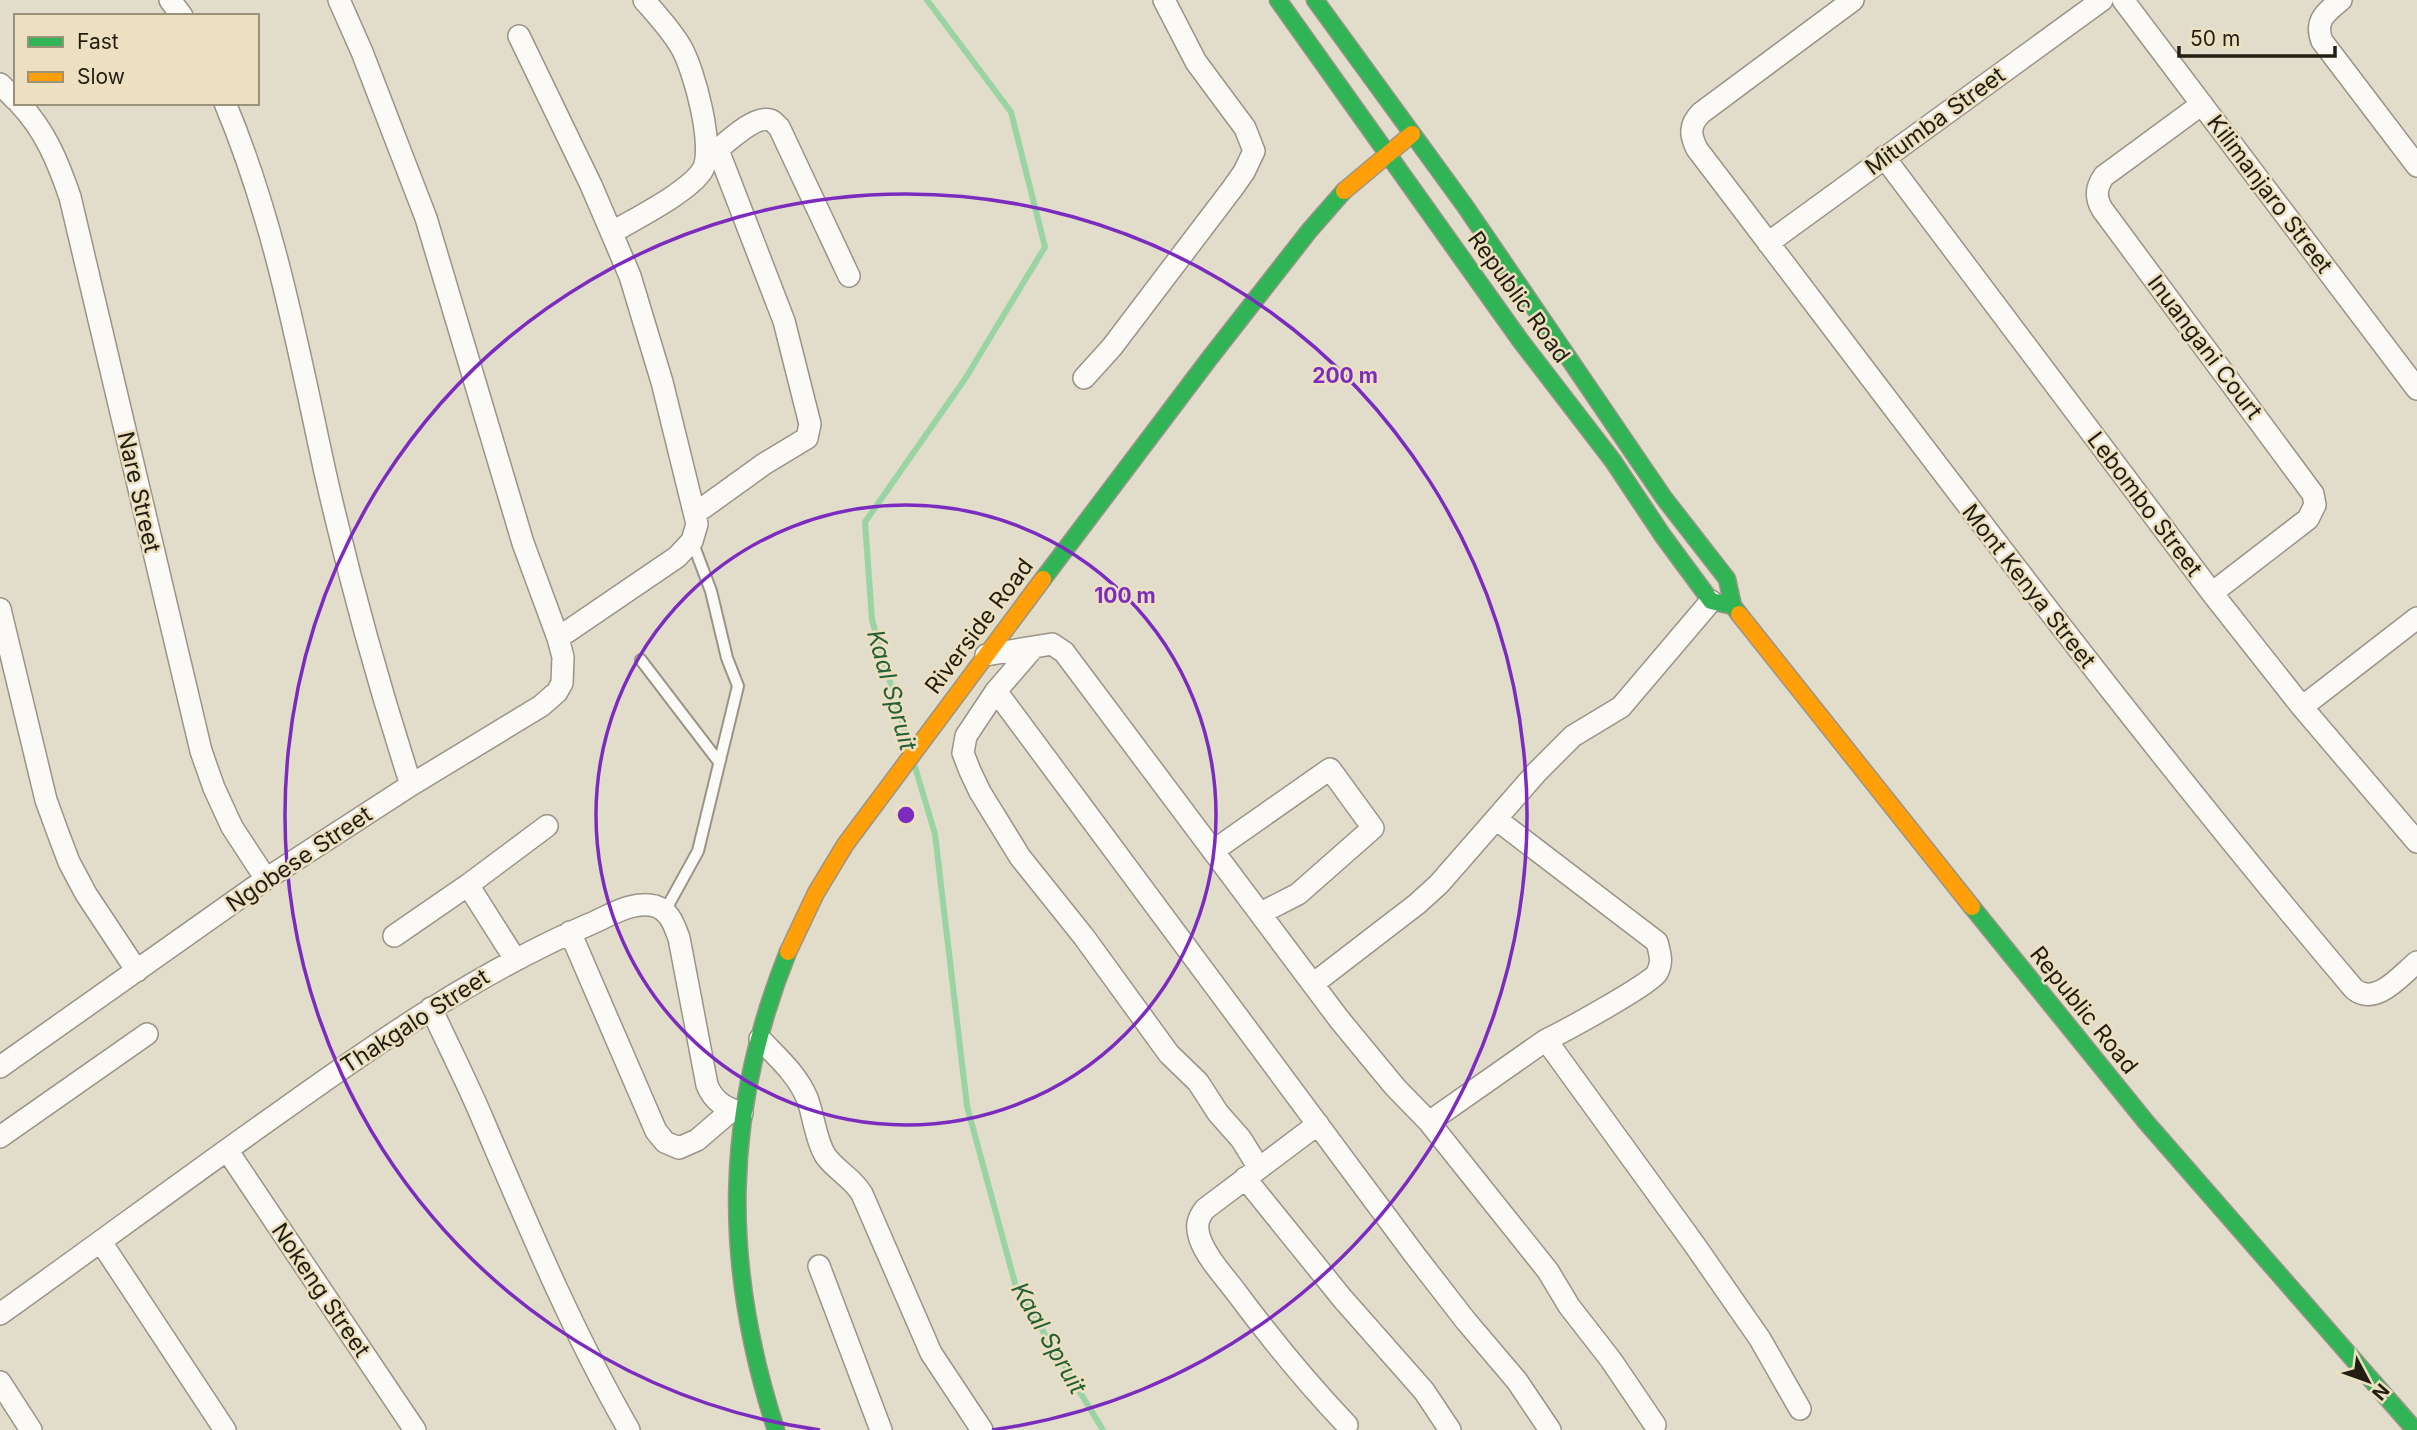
<svg xmlns="http://www.w3.org/2000/svg" width="2417" height="1430" viewBox="0 0 2417 1430" font-family="Inter,sans-serif">
	<style>
		.lines { fill: none; stroke-linecap: round; stroke-linejoin: round }
		.stream { stroke: #9ad3a4; stroke-width: 6 }
		.lane-casing { stroke: #999487; stroke-width: 14 }
		.street-casing { stroke: #999487; stroke-width: 24 }
		.fast-casing { stroke: #999487; stroke-width: 19 }
		.slow-casing { stroke: #999487; stroke-width: 19 }
		.lane { stroke: #fbfaf7; stroke-width: 10 }
		.street { stroke: #fbfaf7; stroke-width: 21 }
		.fast { stroke: #30b455; stroke-width: 16 }
		.slow { stroke: #ff9f0a; stroke-width: 16 }
		.ring { fill: none; stroke: #7b2cbf; stroke-width: 3.5 }
		.labels { text-anchor: middle; dominant-baseline: central; stroke-width: 5; stroke-linejoin: round; paint-order: stroke }
		.street-label { font-size: 23px; fill: #221e12; stroke: #ece0c1 }
		.water-label { font-size: 24px; font-style: italic; fill: #256039; stroke: #ece0c1 }
		.centre { fill: #7b2cbf; stroke: #ece0c1; stroke-width: 3.5 }
		.ring-label { font-size: 21px; text-anchor: middle; font-weight: bold; fill: #7b2cbf; stroke: #ece0c1; stroke-width: 5; stroke-linejoin: round; paint-order: stroke }
	</style>
	<rect width="100%" height="100%" fill="#e2dccb"/>
	<g class="lines">
		<path class="stream" d="M 908,743 L 872,620 L 865,522 L 965,379 L 1045,247 L 1011,112 L 927,0
			M 915,767 L 935,834 L 967,1106 L 1016,1287 L 1103,1430"/>
		<defs>
			<path id="lane" d="M 641,660 L 719,762
				M 665,911 L 698,851 L 738,686 L 727,658 L 711,591 L 692,541"/>
			<path id="street" d="M 170,0 L 182,16
				M 1853,0 L 1701,113 C 1689,125 1690,135 1697,149 C 1913,432 2124,718 2354,989 C 2376,1007 2401,975 2417,962
				M 2123,0 L 2417,389
				M 2341,0 C 2326,12 2314,21 2322,41 L 2417,166
				M 519,36 L 591,185 L 630,276 L 662,382 L 697,524 L 692,541 L 677,557 L 558,638
				M 0,84 L 16,100
				M 19,103 C 45,130 58,162 70,197 L 201,751 L 214,788 L 232,827 L 266,879
				M 225,103 C 275,222 298,348 325,472 C 349,578 378,683 411,785
				M 2202,104 L 2104,176 C 2096,187 2095,197 2102,209 L 2313,494 L 2315,505 L 2308,519 L 2212,593
				M 709,157 C 722,147 753,115 770,120 C 774,121 776,125 779,127 L 849,276
				M 1884,157 L 2212,593 L 2302,707 L 2417,842
				M 613,232 C 636,218 687,193 702,171 C 716,150 694,69 681,47 C 671,30 657,15 644,0
				M 1768,243 L 2102,0
				M 1084,378 L 1112,347 L 1232,189 L 1244,172 L 1254,151 L 1245,128 L 1196,62 L 1164,0
				M 696,513 L 764,464 L 807,438 L 810,424 L 784,321 L 718,150
				M 0,609 L 46,800 L 58,833 L 69,862 L 86,894 L 137,971
				M 1034,647 L 996,691 L 966,736 L 963,753 L 970,771 L 980,792 L 1020,857 L 1084,937 L 1169,1054 L 1198,1082 L 1218,1113 L 1241,1139 L 1259,1168
				M 986,655 L 1052,644 L 1064,652 L 1339,1019 L 1395,1087 L 1429,1122 L 1548,1271 L 1569,1306 L 1611,1360 L 1655,1425
				M 996,691 L 1414,1254 L 1466,1321 L 1517,1381 L 1550,1430
				M 2302,707 L 2417,618
				M 1496,819 L 1657,942 C 1660,954 1663,962 1657,973 C 1651,984 1563,1032 1546,1040 L 1694,1244 L 1760,1339 L 1800,1409
				M 1213,851 L 1330,769 L 1373,828 L 1298,894 L 1261,913
				M 570,932 L 656,1131 L 665,1142 L 679,1148 L 697,1140 L 732,1110
				M 394,936 L 468,885
				M 515,959 L 468,885 L 547,826
				M 1313,984 L 1417,904 L 1439,884 L 1536,773 L 1573,736 L 1621,707 L 1711,601
				M 431,1008 C 448,1045 467,1082 483,1120 C 528,1225 572,1331 629,1430
				M 760,1039 C 777,1057 797,1074 807,1098 C 814,1116 815,1138 825,1155 C 835,1170 853,1178 862,1194 L 931,1353 L 982,1430
				M 0,1067 L 266,879 L 411,785 L 541,706 L 557,692 L 562,683 L 563,657 L 558,638 L 523,543 L 426,218 L 362,52 L 339,0
				M 1429,1122 L 1546,1040
				M 1318,1124 L 1205,1209 C 1197,1219 1196,1227 1200,1239 C 1207,1258 1224,1276 1236,1292 C 1271,1339 1307,1383 1347,1425
				M 0,1137 L 147,1034
				M 227,1150 L 415,1430
				M 1245,1178 L 1342,1298 L 1424,1391 L 1450,1430
				M 101,1242 L 225,1430
				M 819,1266 L 881,1430
				M 0,1314 C 94,1247 188,1177 283,1110 C 381,1040 479,972 590,924 C 609,916 633,900 655,906 C 670,911 674,925 679,938 L 707,1085 C 714,1102 725,1108 742,1113
				M 0,1382 L 31,1430"/>
			<path id="fast" d="M 1278,0 L 1520,340 L 1613,461 L 1663,536 L 1711,601 L 1733,606
				M 1315,0 L 1465,206 L 1664,498 L 1727,579 L 1733,606 L 1739,614
				M 1043,579 L 1209,359 L 1309,231 L 1344,191
				M 1972,907 L 2146,1122 L 2415,1430
				M 776,1430 C 722,1264 723,1114 788,952"/>
			<path id="slow" d="M 1344,191 L 1412,134
				M 1739,614 L 1972,907
				M 788,952 L 816,893 L 845,845 L 1043,579"/>
		</defs>
		<use href="#lane" class="lane-casing"/>
		<use href="#street" class="street-casing"/>
		<use href="#fast" class="fast-casing"/>
		<use href="#slow" class="slow-casing"/>
		<use href="#lane" class="lane"/>
		<use href="#street" class="street"/>
		<use href="#fast" class="fast"/>
		<use href="#slow" class="slow"/>
	</g>
	<g class="ring">
		<circle cx="906" cy="815" r="310"/>
		<path d="M820 1430A621 621 0 1 1 992 1430"/>
	</g>
	<g class="labels">
		<g class="street-label">
			<text transform="translate(1935 121) rotate(-36)">Mitumba Street</text>
			<text transform="translate(2270 194) rotate(53)">Kilimanjaro Street</text>
			<text transform="translate(1519 297) rotate(54)">Republic Road</text>
			<text transform="translate(2205 347) rotate(53)">Inuangani Court</text>
			<text transform="translate(139 492) rotate(77)">Nare Street</text>
			<text transform="translate(2145 504) rotate(53)">Lebombo Street</text>
			<text transform="translate(2029 586) rotate(52)">Mont Kenya Street</text>
			<text transform="translate(979 626) rotate(-53)">Riverside Road</text>
			<text transform="translate(299 859) rotate(-34)">Ngobese Street</text>
			<text transform="translate(2084 1010) rotate(51)">Republic Road</text>
			<text transform="translate(415 1021) rotate(-33)">Thakgalo Street</text>
			<text transform="translate(321 1290) rotate(56)">Nokeng Street</text>
		</g>
		<g class="water-label">
			<text transform="translate(892 690) rotate(74)">Kaal Spruit</text>
			<text transform="translate(1049 1338) rotate(60)">Kaal Spruit</text>
		</g>
	</g>
	<circle cx="906" cy="815" r="10" class="centre"/>
	<g class="ring-label">
		<text x="1345" y="383">200 m</text>
		<text x="1125" y="603">100 m</text>
	</g>
	<rect x="14" y="14" width="245" height="91" fill="#ece0c1" stroke="#9b927b" stroke-width="2"/>
	<rect x="28" y="37" width="35" height="10" fill="#30b455" stroke="#9b927b" stroke-width="2"/>
	<text x="77" y="49" font-size="21" fill="#221e12">Fast</text>
	<rect x="28" y="72" width="35" height="10" fill="#ff9f0a" stroke="#9b927b" stroke-width="2"/>
	<text x="77" y="84" font-size="21" fill="#221e12">Slow</text>
	<g transform="translate(2368 1381) rotate(131)" stroke="#ece0c1" stroke-width="5" paint-order="stroke">
	<path d="M0-5L12 26L0 18L-12 26Z" fill="#221e12"/>
	<text y="-10" font-size="19" font-weight="bold" text-anchor="middle" fill="#221e12">N</text>
	</g>
	<path d="M2179 46v10h156v-10" fill="none" stroke="#221e12" stroke-width="3.5"/>
	<text x="2190" y="46" font-size="21" fill="#221e12" stroke="#ece0c1" stroke-width="5" paint-order="stroke">50 m</text>
</svg>
